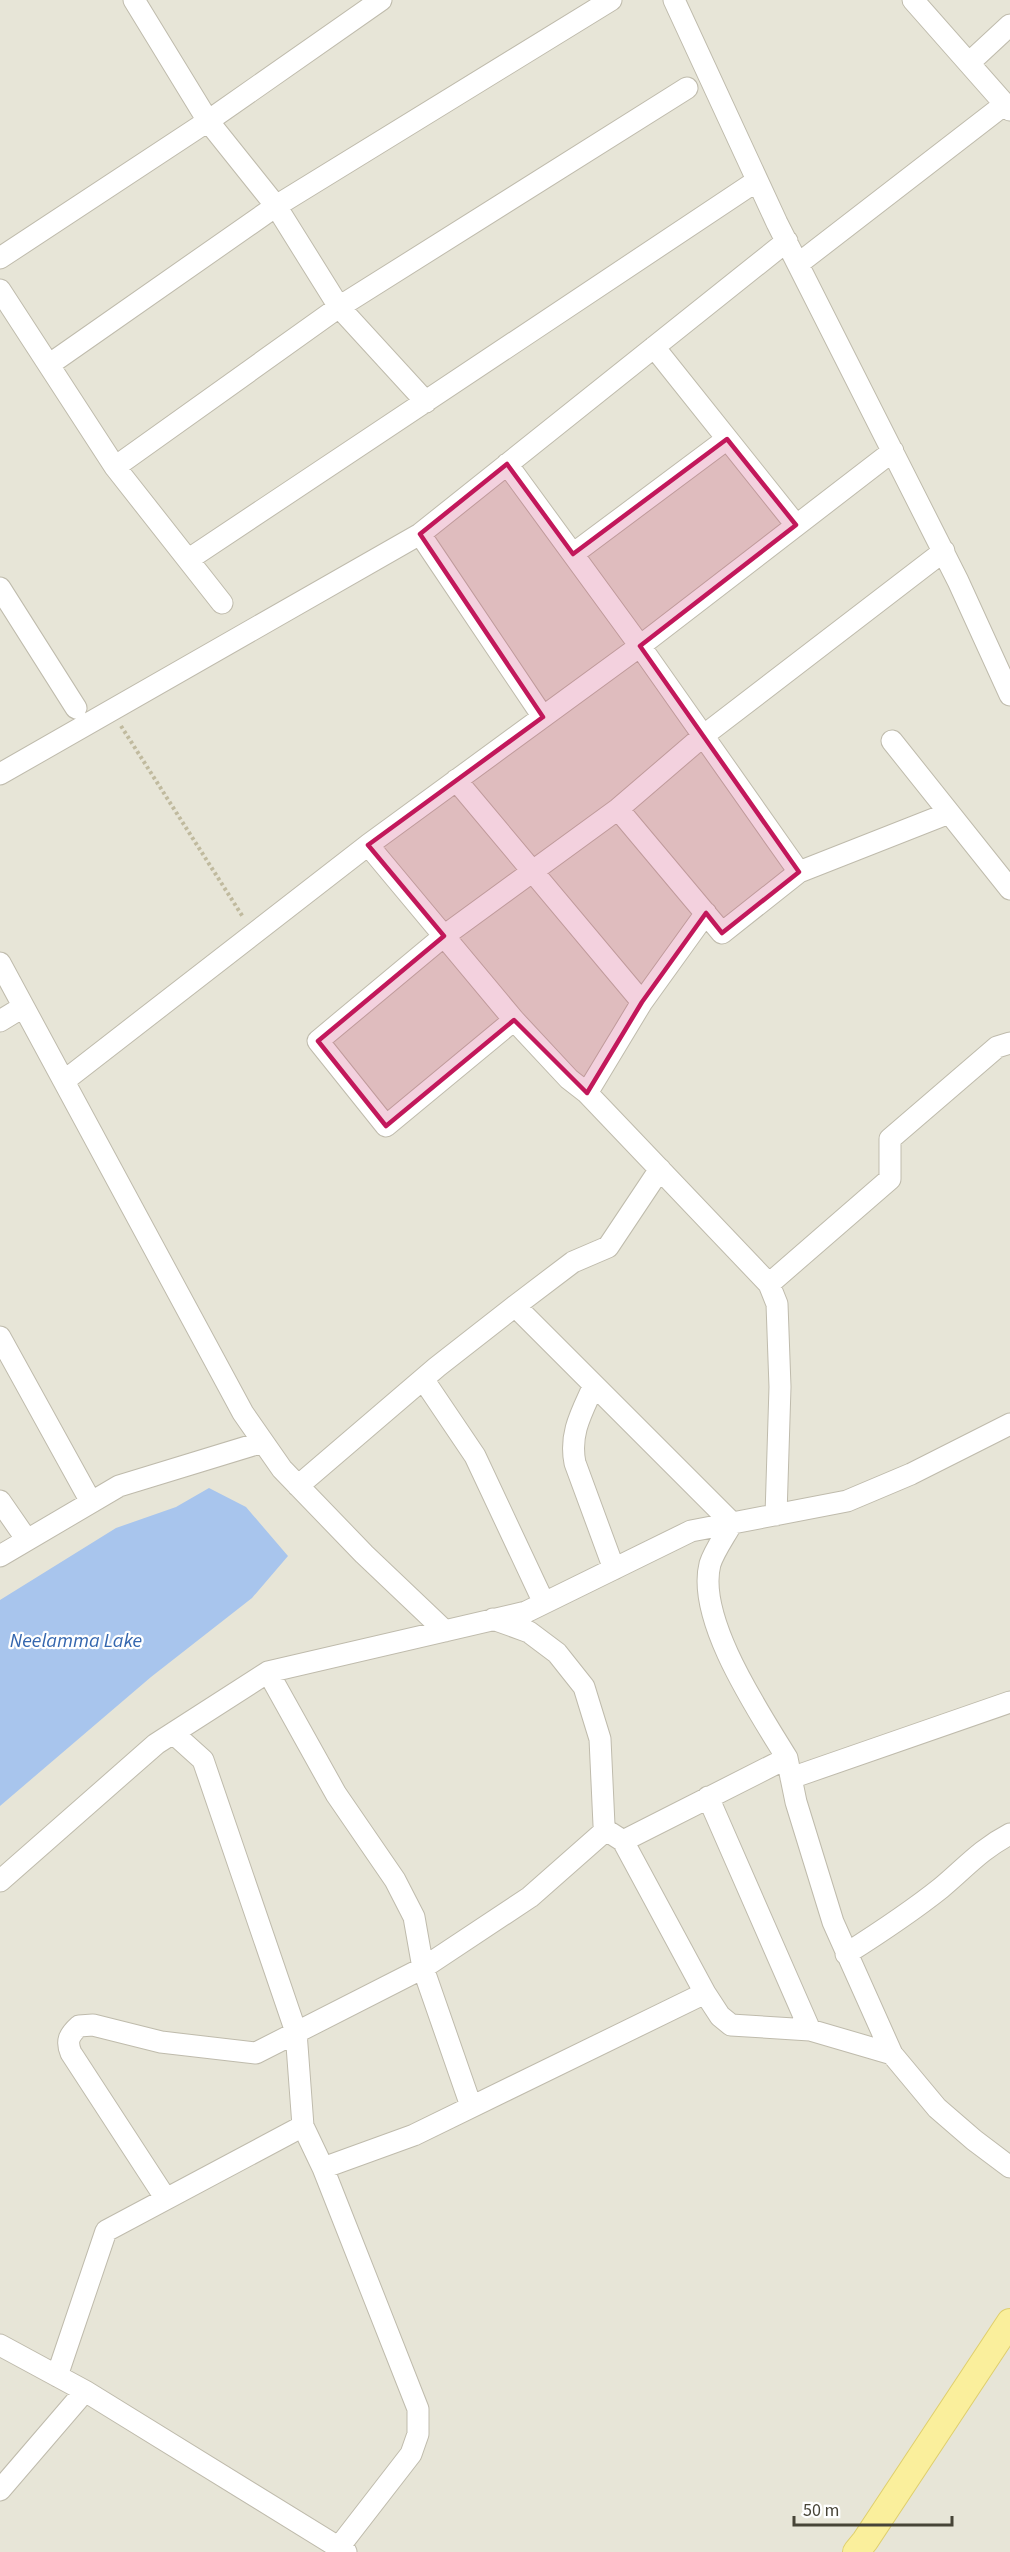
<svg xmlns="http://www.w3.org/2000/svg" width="1010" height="2552" viewBox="0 0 1010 2552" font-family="'Source Sans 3',sans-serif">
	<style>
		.residential { fill: #e7e5d7 }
		.water { fill: #a8c5ed }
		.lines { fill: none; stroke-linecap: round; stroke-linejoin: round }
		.minor-casing { stroke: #bfbbac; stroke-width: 23 }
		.major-casing { stroke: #dfcf6c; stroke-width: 28 }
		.path { stroke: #c0ba9e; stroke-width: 4; stroke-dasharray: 3 3; stroke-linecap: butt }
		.minor { stroke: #fff; stroke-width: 21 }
		.major { stroke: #faef9c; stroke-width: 26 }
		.marked { fill: #c2185b; fill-opacity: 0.2; stroke: #c2185b; stroke-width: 4.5; stroke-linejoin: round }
		.labels { text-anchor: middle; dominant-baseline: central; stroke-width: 4.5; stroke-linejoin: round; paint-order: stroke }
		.water-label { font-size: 20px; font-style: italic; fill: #3567af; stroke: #fff }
	</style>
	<rect width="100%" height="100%" fill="#f4f2e9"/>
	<path class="residential" d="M 0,0 L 1010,0 L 1010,2552 L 0,2552 Z"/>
	<path class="water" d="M 209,1488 L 246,1507 L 288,1556 L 252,1598 L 151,1677 L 0,1806 L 0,1600 L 116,1528 L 176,1507 Z"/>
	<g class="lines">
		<defs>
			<path id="minor" d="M 381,0 L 208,121 L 276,206 L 339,307 L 426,402
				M 674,0 L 777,223 L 958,581 L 1010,695
				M 913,0 L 1010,110
				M 969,63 L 1010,25
				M 0,258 L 208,121 L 134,0
				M 798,264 L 1005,104
				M 0,290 L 115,467 L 222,603
				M 654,347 L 796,525
				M 50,364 L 276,206 L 611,0
				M 507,464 L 640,646 L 799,872 L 722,933 L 618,809
				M 115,467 L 339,307 L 687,88
				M 420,534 L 543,717
				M 573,554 L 727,439
				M 189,559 L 749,186
				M 0,588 L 76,708
				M 892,741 L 1010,889
				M 0,774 L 420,534 L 787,241
				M 456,780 L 642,1002
				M 368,845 L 514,1020 L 569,1079 L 587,1093 L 769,1284 L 777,1304 L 780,1387 L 776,1515
				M 799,872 L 949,813
				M 0,963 L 243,1413 L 282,1469 L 364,1554 L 445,1631
				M 514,1020 L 386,1126 L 318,1041 L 444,936 L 618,809 L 703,736 L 944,551
				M 0,1021 L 23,1007
				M 64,1081 L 368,845 L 640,646 L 893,451
				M 587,1093 L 642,1002 L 706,913
				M 769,1284 L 890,1179 L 890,1139 L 997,1047 L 1010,1043
				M 515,1306 L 732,1523 C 725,1536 714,1551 710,1564 C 696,1619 759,1712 787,1758
				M 0,1337 L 91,1502
				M 423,1379 L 475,1456 L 544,1603
				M 594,1385 C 582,1412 569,1433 575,1463 L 614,1569
				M 298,1486 L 437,1367 L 515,1306 L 573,1262 L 608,1247 L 660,1169
				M 0,1501 L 27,1540
				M 0,1556 L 119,1486 L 263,1442
				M 493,1619 L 529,1632 L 557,1653 L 584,1687 L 600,1739 L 604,1825 L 606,1830 L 623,1841 L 705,1993 L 720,2016 L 731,2025 L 810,2030 L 892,2054
				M 268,1672 L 336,1794 L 395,1880 L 414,1917 L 423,1968 L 471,2106
				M 173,1733 L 203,1760 L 296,2032 L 303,2126 L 323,2168 L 418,2409 L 418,2434 L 411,2454 L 339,2547
				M 791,1778 L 1010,1702
				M 708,1797 L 810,2030
				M 623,1841 L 787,1758 L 796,1802 L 833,1922 L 892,2054 L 937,2108 L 974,2140 L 1010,2167
				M 0,1881 L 156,1744 L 268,1672 L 526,1612 L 691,1531 L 847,1501 L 911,1474 L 1010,1424
				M 846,1954 C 879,1933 911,1912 941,1888 C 965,1868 981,1849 1010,1834
				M 323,2168 L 414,2135 L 705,1993
				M 166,2199 L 71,2053 C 66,2041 69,2035 79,2026 L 93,2025 L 161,2042 L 256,2053 L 423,1968 L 530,1897 L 606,1830
				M 0,2345 L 85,2391 L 346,2552
				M 57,2376 L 106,2231 L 303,2126
				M 0,2490 L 85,2391"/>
			<path id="major" d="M 856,2552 L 865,2541 L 1010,2322"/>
		</defs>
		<use href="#minor" class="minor-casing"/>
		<use href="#major" class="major-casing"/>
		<path class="path" d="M 121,726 L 243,917"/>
		<use href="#minor" class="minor"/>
		<use href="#major" class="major"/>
	</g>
	<path class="marked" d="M 727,439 L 796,525 L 640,646 L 799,872 L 722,933 L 706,913 L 642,1002 L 587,1093 L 514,1020 L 386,1126 L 318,1041 L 444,936 L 368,845 L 543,717 L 420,534 L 507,464 L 573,554 Z"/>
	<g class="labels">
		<g class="water-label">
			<text x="76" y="1641">Neelamma Lake</text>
		</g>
	</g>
	<path d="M794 2516v9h158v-9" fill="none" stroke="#474437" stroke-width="3"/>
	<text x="803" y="2516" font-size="18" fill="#474437" stroke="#ffffff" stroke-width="4.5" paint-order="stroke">50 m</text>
</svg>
